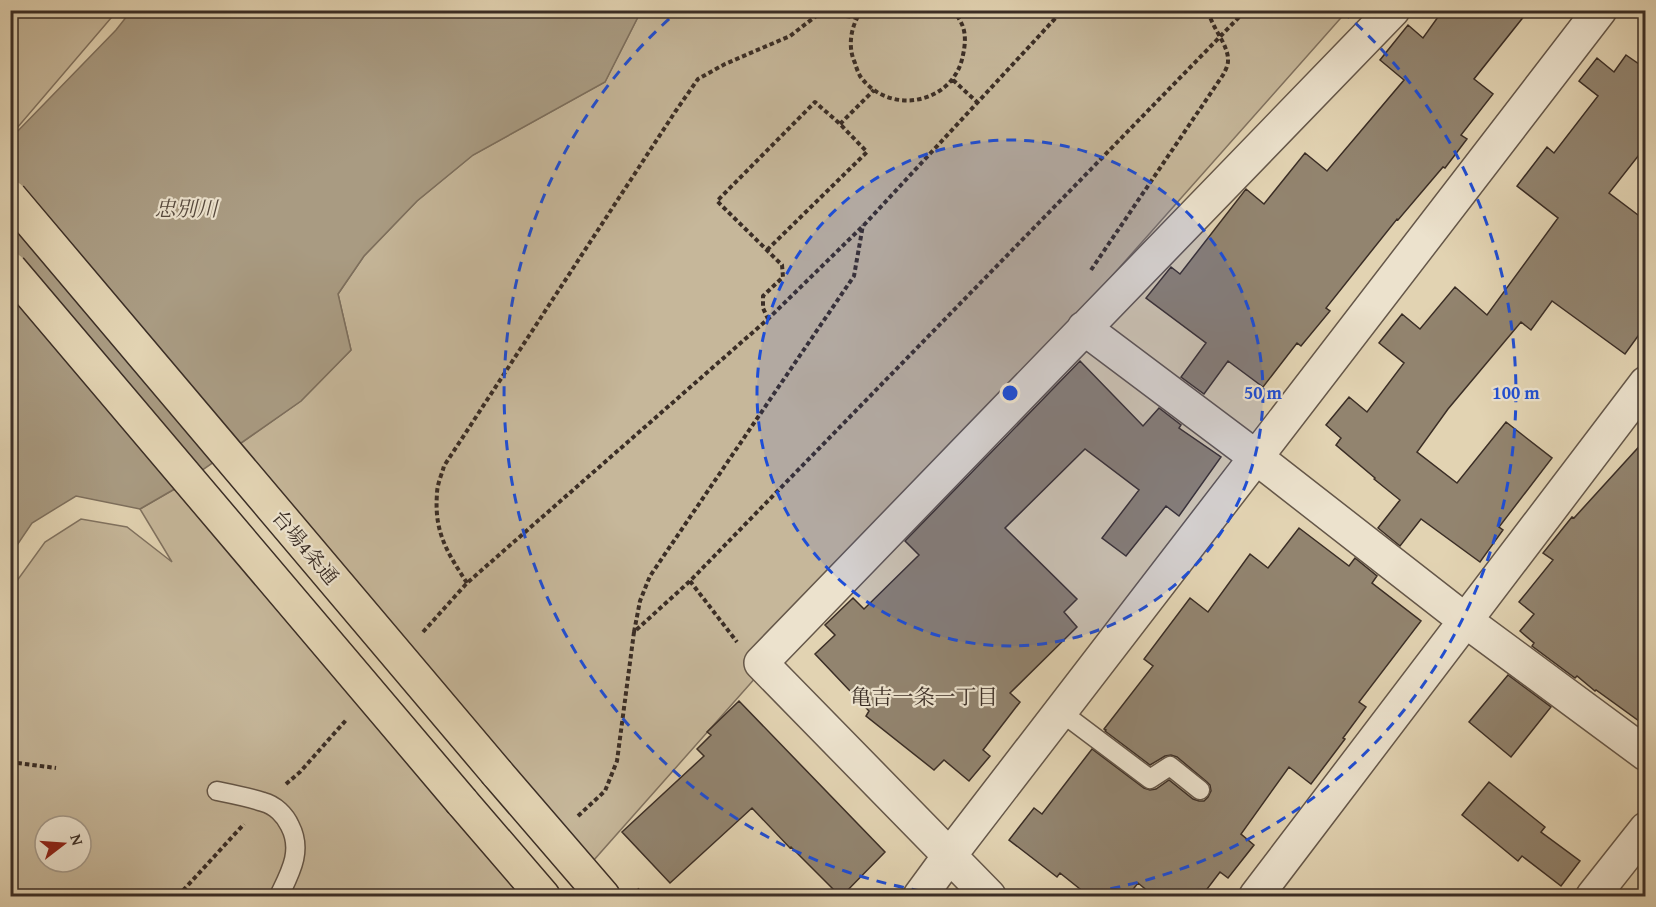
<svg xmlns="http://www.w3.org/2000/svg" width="1656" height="907" viewBox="0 0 1656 907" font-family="'Gentium Book Plus','Noto Serif JP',serif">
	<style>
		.green { fill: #c6b79a; stroke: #807260; stroke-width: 1.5; fill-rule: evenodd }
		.water { fill: #a99b82; stroke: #7d6f5d; stroke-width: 1.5 }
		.building { fill: #92846f; stroke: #3b2e26; stroke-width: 1.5 }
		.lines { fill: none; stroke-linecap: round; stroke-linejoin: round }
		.lane-casing { stroke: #655749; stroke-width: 21 }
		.street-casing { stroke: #655749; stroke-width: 36 }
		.highway-casing { stroke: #3b2e26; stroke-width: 36 }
		.path { stroke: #3b2e26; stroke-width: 4; stroke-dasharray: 4.5 3; stroke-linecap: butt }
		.lane { stroke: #ece2cd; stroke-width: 18 }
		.street { stroke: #ece2cd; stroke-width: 33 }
		.highway { stroke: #e2d3b2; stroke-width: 33 }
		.highway-bridge-casing { stroke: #3b2e26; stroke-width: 36; stroke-linecap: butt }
		.highway-bridge { stroke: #e2d3b2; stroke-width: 33 }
		.ring { fill: none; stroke: #1d4ed8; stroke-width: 3; stroke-dasharray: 10 8 }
		.labels { text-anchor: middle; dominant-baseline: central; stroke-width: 4.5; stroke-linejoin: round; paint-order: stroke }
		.street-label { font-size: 20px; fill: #3b2e26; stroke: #ece2cd }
		.water-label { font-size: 21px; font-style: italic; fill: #56493d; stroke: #ece2cd }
		.neighbourhood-label { font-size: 21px; fill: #3b2e26; stroke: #ece2cd }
		.centre { fill: #1d4ed8; stroke: #ece2cd; stroke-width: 3 }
		.ring-label { font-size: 18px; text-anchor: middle; font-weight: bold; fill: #1d4ed8; stroke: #ece2cd; stroke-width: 4.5; stroke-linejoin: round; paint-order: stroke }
	</style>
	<rect width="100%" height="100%" fill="#e2d3b2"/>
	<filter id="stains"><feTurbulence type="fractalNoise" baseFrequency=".00333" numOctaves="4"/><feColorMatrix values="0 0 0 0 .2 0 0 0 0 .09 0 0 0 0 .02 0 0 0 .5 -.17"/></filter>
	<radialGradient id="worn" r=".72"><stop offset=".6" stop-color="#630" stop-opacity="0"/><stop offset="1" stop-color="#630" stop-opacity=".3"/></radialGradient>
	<path class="green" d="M 11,10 L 117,11 L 11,135 L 10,11 Z
		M 641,11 L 1347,11 L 593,861 L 237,446 L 301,401 L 351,350 L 338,294 L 364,256 L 417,201 L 473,155 L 605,82 Z
		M 178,487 L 523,896 L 11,896 L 11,589 L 45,542 L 81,519 L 127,527 L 172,562 L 140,509 ZM 45,826 L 81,826 L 81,862 L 45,862 Z"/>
	<path class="water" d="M 131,11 L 641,11 L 605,82 L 473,155 L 417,201 L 364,256 L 338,294 L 351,350 L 301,401 L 178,487 L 140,509 L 76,496 L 32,523 L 11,554 L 11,138 L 116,30 Z"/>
	<path class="building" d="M 1443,10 L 1529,10 L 1474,79 L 1493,94 L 1461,135 L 1467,139 L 1445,168 L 1443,167 L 1398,220 L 1397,219 L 1326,308 L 1330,311 L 1301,346 L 1297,343 L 1263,387 L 1228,361 L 1204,394 L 1181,377 L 1206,343 L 1146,298 L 1171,267 L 1180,274 L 1246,189 L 1264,204 L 1305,153 L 1327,171 L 1404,80 L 1380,60 L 1408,25 L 1423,38 Z
		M 1626,55 L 1646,69 L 1646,146 L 1609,193 L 1646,221 L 1646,325 L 1625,354 L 1552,301 L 1531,330 L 1521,322 L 1448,409 L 1417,452 L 1457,483 L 1506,422 L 1552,458 L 1499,527 L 1503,530 L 1480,562 L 1421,519 L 1400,546 L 1378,528 L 1400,500 L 1374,479 L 1375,478 L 1336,445 L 1341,438 L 1326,425 L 1349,397 L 1367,412 L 1404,363 L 1379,343 L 1402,314 L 1420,329 L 1455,287 L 1487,315 L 1558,218 L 1517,186 L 1547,147 L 1554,153 L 1598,96 L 1579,81 L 1597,58 L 1614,72 Z
		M 1080,361 L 1143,426 L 1159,408 L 1181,425 L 1179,428 L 1221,457 L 1179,516 L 1166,506 L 1126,556 L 1102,538 L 1139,490 L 1085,449 L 1005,528 L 1077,599 L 1064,612 L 1077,627 L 1010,693 L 1020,702 L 983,750 L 990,756 L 969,781 L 944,760 L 934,770 L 866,716 L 869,711 L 815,654 L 835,635 L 825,625 L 853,598 L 864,609 L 919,555 L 905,541 Z
		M 1646,439 L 1646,726 L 1596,690 L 1595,691 L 1577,676 L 1575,678 L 1532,646 L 1534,643 L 1520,631 L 1534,614 L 1519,602 L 1553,560 L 1543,553 L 1572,517 L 1574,518 Z
		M 1299,528 L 1349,566 L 1355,558 L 1377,576 L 1372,583 L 1421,621 L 1359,702 L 1366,707 L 1343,738 L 1345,739 L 1311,784 L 1289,767 L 1241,834 L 1254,845 L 1228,878 L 1220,872 L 1201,897 L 1155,897 L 1138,883 L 1127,897 L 1090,897 L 1060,873 L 1057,877 L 1009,840 L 1034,808 L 1042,814 L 1092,749 L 1144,788 L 1150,790 L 1156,789 L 1169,780 L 1193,799 L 1199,801 L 1204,801 L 1208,797 L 1211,791 L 1210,785 L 1207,782 L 1177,757 L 1171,755 L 1165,756 L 1150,765 L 1105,731 L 1106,730 L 1104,729 L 1153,666 L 1144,659 L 1190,598 L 1208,612 L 1250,554 L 1268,568 Z
		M 1508,675 L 1551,707 L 1511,757 L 1469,722 Z
		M 739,701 L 885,852 L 841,897 L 791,847 L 790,848 L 752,808 L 670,883 L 622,832 L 704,756 L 697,749 L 711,735 L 707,732 Z
		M 1489,782 L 1545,827 L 1541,832 L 1580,861 L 1561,886 L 1522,856 L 1518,861 L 1462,815 Z"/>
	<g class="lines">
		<defs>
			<path id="lane" d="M 1061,712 L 1150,779 L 1170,766 L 1200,790
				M 217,791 C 232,794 248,797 263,802 C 275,805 285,815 290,826 C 303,851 290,873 279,896"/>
			<path id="street" d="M 1084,328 L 1257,458 L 1466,621 L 1646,754
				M 920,896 L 950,855 L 1600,10
				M 989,896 L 761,663 L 1393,10
				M 1256,896 L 1646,383
				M 1593,896 L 1646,829"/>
			<path id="highway" d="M 497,773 L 603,896
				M 462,802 L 543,896"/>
		</defs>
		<use href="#lane" class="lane-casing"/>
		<use href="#street" class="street-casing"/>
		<use href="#highway" class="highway-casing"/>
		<path class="path" d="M 862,10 C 851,25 847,46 855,63 C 856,67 858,72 860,76 C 889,117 954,104 963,55 C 965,46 966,36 963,27 C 961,21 957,16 954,10
			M 824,12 L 857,18
			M 953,80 L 978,103
			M 840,124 L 874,90
			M 767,250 L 867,152 L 840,124 L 815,102 L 717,201 L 782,265 L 783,277 L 763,296 L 763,308 L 768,319
			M 1091,270 L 1223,75 C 1225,71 1228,66 1228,61 C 1229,45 1211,27 1208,10
			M 690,581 L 737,642
			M 467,583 C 447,552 434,532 437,494 C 437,484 442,474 444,466 L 675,112 L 698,79 L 725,64 L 790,36 L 824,10
			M 423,632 L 467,583 L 768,319 L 864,225 L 1063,10
			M 634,632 L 640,601 L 650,576 L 854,276 L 863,225
			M 10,762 L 56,768
			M 286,784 L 300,772 L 347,719
			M 578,816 L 605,791 L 617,761 L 634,632 L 690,581 L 1246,10
			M 637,889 L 643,896
			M 178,896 L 244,824"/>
		<use href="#lane" class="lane"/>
		<use href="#street" class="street"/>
		<use href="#highway" class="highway"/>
		<defs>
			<path id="highway-bridge" d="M 10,197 L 497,773
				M 10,269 L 462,802"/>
		</defs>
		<use href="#highway-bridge" class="highway-bridge-casing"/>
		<use href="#highway-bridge" class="highway-bridge"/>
	</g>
	<circle cx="1010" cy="393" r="253" fill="#1d4ed8" fill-opacity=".12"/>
	<g class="ring">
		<circle cx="1010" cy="393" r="253"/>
		<path d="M957 896A506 506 0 0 1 678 11M1342 11A506 506 0 0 1 1063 896"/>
	</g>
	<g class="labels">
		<g class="street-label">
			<text transform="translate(306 547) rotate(50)">台場4条通</text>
		</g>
		<g class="water-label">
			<text x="186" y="208">忠別川</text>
		</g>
		<g class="neighbourhood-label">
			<text x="924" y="696">亀吉一条一丁目</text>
		</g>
	</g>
	<circle cx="1010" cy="393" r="9" class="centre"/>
	<g class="ring-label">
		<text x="1263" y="399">50 m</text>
		<text x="1516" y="399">100 m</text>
	</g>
	<rect width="1656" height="907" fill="none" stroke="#e2d3b2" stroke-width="36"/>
	<rect x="12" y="12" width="1632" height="883" fill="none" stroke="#3b2e26" stroke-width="3"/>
	<rect x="18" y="18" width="1620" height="871" fill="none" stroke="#3b2e26" stroke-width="1.5"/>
	<g transform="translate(63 844) rotate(73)"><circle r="28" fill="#ece2cd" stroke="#a59a8a" stroke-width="1.5"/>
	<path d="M0-4.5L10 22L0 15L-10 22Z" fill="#8f2418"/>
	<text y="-9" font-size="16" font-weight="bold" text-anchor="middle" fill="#3b2e26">N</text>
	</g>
	<rect width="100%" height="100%" filter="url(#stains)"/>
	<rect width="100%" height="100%" fill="url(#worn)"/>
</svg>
